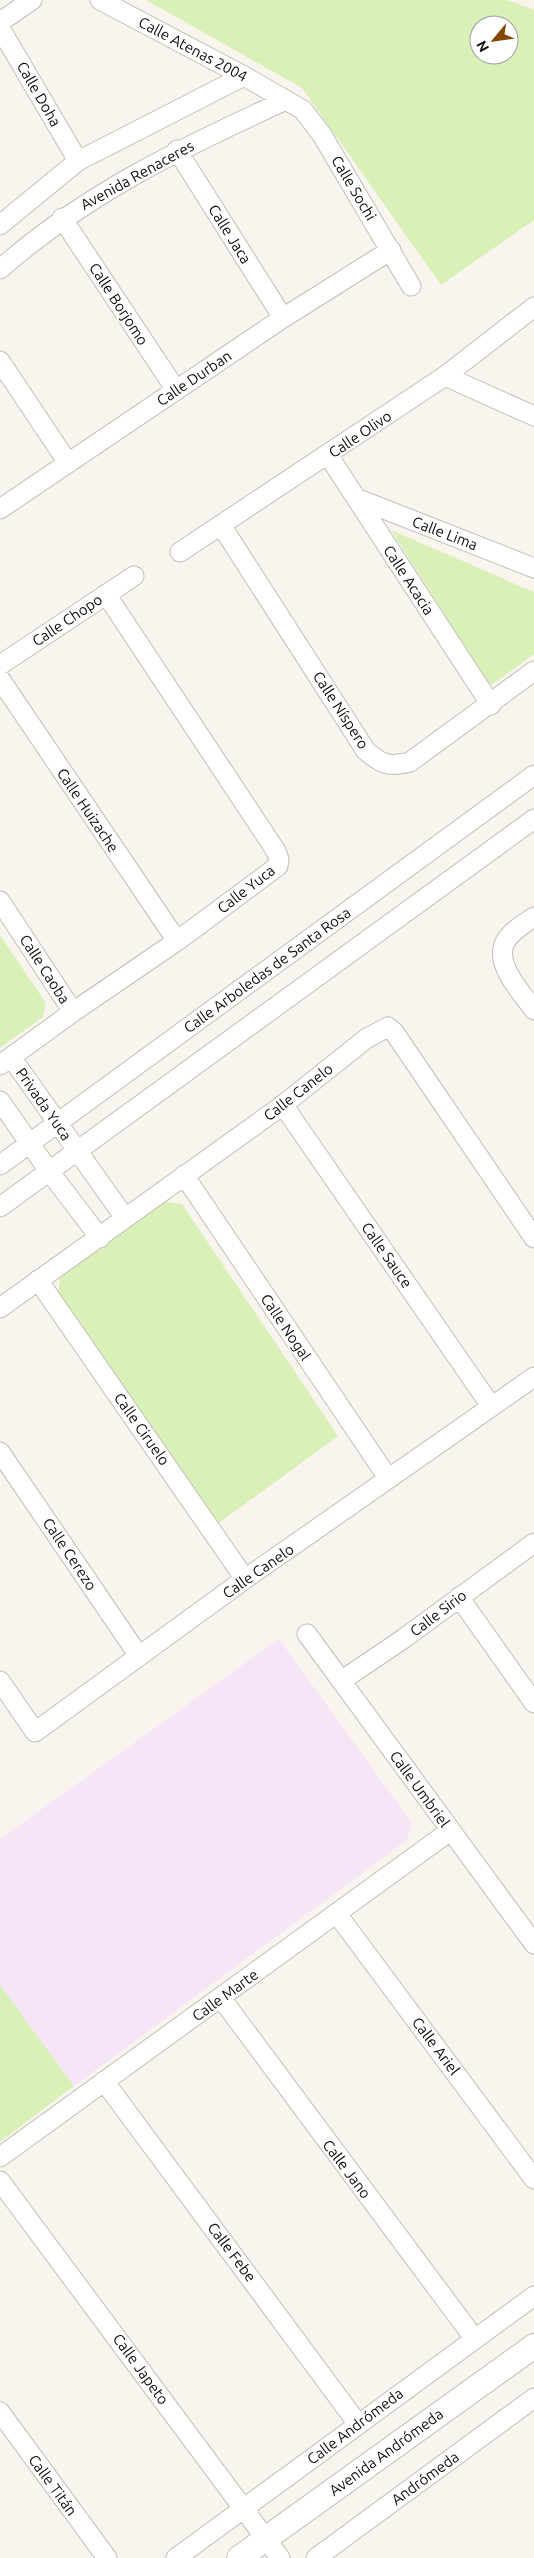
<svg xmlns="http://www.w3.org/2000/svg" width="534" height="2558" viewBox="0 0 534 2558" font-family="Ubuntu,sans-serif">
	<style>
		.industrial { fill: #f6e5f7 }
		.green { fill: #d9f1b8; fill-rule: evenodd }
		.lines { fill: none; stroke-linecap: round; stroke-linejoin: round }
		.minor-casing { stroke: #c2beb7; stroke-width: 21 }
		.tertiary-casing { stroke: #c2beb7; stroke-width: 26 }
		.minor { stroke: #fff; stroke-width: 19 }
		.tertiary { stroke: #fff; stroke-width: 24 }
		.labels { text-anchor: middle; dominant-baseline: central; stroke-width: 4; stroke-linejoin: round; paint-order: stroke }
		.street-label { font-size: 15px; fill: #0d0c0a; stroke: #fff }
	</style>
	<rect width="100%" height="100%" fill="#f9f5ee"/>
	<path class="industrial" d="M 279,1639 L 412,1823 L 407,1840 L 74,2086 L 0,1985 L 0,1839 Z"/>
	<path class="green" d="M 146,0 L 507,0 L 534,10 L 534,220 L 441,285 L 302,88 ZM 479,25 L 509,25 L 509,55 L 479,55 Z
		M 391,530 L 534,592 L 534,654 L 490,686 Z
		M 0,935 L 46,1003 L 43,1017 L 0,1048 Z
		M 161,1201 L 182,1204 L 338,1436 L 219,1523 L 58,1295 L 60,1278 Z
		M 0,1985 L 74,2086 L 0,2142 Z"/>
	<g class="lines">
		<defs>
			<path id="minor" d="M 100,0 L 244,76 L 303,110 L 322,135 L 411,286
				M 0,22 L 32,0
				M 0,28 L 78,161
				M 177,150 L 283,318
				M 62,218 L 176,390
				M 0,225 L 78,161 L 244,76
				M 0,269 C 88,192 180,149 286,100
				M 0,361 L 68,463
				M 445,376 L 534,416
				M 328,455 L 491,705
				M 356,498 L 534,568
				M 0,509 L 283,318 L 391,250
				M 221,525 L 366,751 C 383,765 388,767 410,762 L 534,671
				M 180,552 L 445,376 L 534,307
				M 0,665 L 134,576
				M 0,679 L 177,941
				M 0,901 L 73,1012
				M 534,917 C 524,924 511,931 505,942 C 494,965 522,993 534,1010
				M 11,1057 L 125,1218
				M 0,1065 L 73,1012 L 177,941 L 278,866 L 279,859 L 276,851 L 106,594
				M 0,1101 L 49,1171 L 100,1238
				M 283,1105 L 491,1406
				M 0,1165 L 534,775
				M 184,1175 L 388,1478
				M 0,1207 L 534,819
				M 38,1280 L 245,1579
				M 0,1308 L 283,1105 L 367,1038 L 388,1027 L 394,1032 L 534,1238
				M 0,1452 L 139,1656
				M 459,1597 L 534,1703
				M 307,1634 L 534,1944
				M 0,1681 L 35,1732 L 245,1579 L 534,1377
				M 341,1681 L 403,1639 L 534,1543
				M 337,1914 L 534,2179
				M 221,1998 L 474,2338
				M 104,2081 L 358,2424
				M 0,2157 L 450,1831
				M 0,2181 L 280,2558
				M 0,2412 L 107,2558
				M 176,2558 L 534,2296
				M 316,2558 L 534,2398"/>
			<path id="tertiary" d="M 239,2558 L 534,2346"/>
		</defs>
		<use href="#minor" class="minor-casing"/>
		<use href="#tertiary" class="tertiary-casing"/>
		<use href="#minor" class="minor"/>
		<use href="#tertiary" class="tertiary"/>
	</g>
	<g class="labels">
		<g class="street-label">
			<text transform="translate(193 49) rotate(28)">Calle Atenas 2004</text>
			<text transform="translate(39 94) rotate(60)">Calle Doha</text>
			<text transform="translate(137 175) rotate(-29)">Avenida Renaceres</text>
			<text transform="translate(354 188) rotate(59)">Calle Sochi</text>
			<text transform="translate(230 234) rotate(58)">Calle Jaca</text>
			<text transform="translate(119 304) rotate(57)">Calle Borjomo</text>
			<text transform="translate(194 378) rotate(-34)">Calle Durban</text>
			<text transform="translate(360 434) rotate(-34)">Calle Olivo</text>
			<text transform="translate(445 533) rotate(21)">Calle Lima</text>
			<text transform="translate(409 580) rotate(57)">Calle Acacia</text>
			<text transform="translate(67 620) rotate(-34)">Calle Chopo</text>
			<text transform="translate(341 710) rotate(57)">Calle Níspero</text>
			<text transform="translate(88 810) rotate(56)">Calle Huizache</text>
			<text transform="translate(246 889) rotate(-38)">Calle Yuca</text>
			<text transform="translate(45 969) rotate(57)">Calle Caoba</text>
			<text transform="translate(267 970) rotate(-36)">Calle Arboledas de Santa Rosa</text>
			<text transform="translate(298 1092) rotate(-38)">Calle Canelo</text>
			<text transform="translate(44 1104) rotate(55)">Privada Yuca</text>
			<text transform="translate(387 1255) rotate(55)">Calle Sauce</text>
			<text transform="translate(286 1327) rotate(56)">Calle Nogal</text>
			<text transform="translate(142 1429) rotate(55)">Calle Ciruelo</text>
			<text transform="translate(70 1554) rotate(56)">Calle Cerezo</text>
			<text transform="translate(258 1571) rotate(-35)">Calle Canelo</text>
			<text transform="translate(438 1613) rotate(-37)">Calle Sirio</text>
			<text transform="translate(420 1789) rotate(54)">Calle Umbriel</text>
			<text transform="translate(225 1995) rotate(-36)">Calle Marte</text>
			<text transform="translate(436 2046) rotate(53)">Calle Ariel</text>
			<text transform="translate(347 2169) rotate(53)">Calle Jano</text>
			<text transform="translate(232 2252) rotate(53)">Calle Febe</text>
			<text transform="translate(141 2369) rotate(54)">Calle Japeto</text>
			<text transform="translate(355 2426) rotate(-37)">Calle Andrómeda</text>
			<text transform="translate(386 2452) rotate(-36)">Avenida Andrómeda</text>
			<text transform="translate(425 2478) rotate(-36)">Andrómeda</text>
			<text transform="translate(53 2485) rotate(54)">Calle Titán</text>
		</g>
	</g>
	<g transform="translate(494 40) rotate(241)"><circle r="24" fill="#ffffff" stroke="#9e9e9d"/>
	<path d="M0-4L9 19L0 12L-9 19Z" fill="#854706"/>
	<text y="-8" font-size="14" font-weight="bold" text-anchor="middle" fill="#0d0c0a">N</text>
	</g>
</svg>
